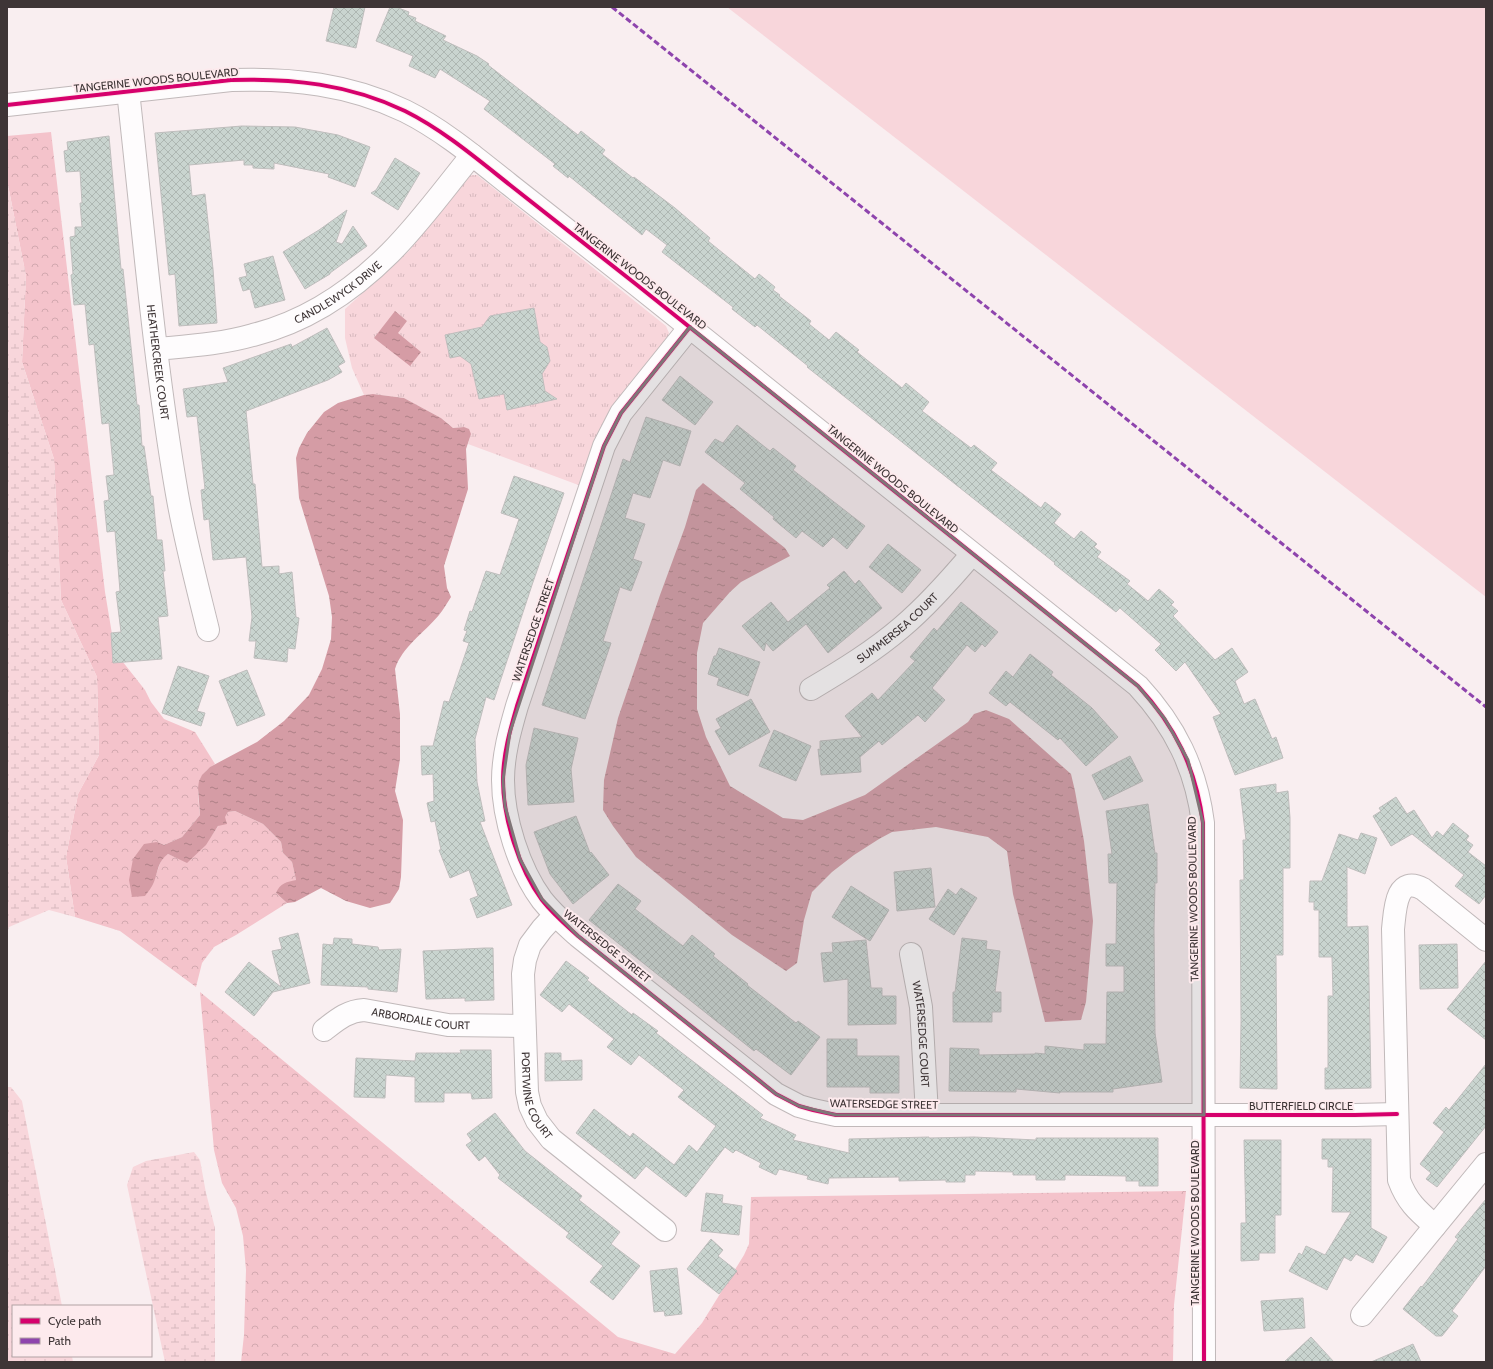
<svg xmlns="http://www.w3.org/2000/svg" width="1493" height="1369" viewBox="0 0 1493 1369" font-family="Cabin,sans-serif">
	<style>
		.grass { fill: #f8d6db }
		.forest { fill: url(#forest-crowns) }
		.wetland { fill: url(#wetland-marsh) }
		.park { fill: url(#park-tufts) }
		.water { fill: url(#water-ripples) }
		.building { fill: url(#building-cross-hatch); stroke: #bfbebd }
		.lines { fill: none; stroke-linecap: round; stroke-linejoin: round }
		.minor-casing { stroke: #c1b9ba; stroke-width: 24 }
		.minor { stroke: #fefcfd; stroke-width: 22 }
		.quiet { stroke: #8e44ad; stroke-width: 3; stroke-dasharray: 6 3; stroke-linecap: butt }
		.cycleway-casing { stroke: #fdeaed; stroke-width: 6 }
		.cycleway { stroke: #d6006c; stroke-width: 4 }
		.marked { fill: #7f7677; fill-opacity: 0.2; stroke: #7f7677; stroke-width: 3; stroke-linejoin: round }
		.labels { text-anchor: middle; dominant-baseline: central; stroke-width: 4; stroke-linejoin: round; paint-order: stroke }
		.street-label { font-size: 11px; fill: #3e3536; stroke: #fdeaed }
	</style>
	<defs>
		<pattern id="forest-crowns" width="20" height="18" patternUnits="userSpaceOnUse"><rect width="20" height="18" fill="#f4c3cb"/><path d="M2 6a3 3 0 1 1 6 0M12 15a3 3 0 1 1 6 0" fill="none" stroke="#d2a8af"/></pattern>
		<pattern id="wetland-marsh" width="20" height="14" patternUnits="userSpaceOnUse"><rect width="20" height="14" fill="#f8d6db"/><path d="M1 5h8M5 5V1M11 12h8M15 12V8" fill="none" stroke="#d6b8bd"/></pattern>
		<pattern id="park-tufts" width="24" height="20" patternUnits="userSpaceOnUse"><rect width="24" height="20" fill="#f8d6db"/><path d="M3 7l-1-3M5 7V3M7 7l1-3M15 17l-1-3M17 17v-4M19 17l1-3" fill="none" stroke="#d6b8bd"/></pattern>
		<pattern id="water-ripples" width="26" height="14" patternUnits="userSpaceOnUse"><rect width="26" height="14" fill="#d59ca5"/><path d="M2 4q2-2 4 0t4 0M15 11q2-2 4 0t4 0" fill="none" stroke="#ae8087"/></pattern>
		<pattern id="building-cross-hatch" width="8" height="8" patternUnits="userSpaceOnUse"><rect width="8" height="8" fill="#c9d4cf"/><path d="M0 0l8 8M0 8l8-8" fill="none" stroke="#aeb7b2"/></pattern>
	</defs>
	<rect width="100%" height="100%" fill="#f9eef0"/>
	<path class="grass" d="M 727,7 L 1486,7 L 1486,597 Z"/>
	<path class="forest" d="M 51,132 L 105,592 L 115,652 L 145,690 L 151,702 L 164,719 L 195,732 L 215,764 C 194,776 198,794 200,815 L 182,837 L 164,845 L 156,842 L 153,883 L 162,858 L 168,854 L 187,862 L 212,835 L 228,812 L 235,811 L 263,824 L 281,842 L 283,853 L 292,862 L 296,880 L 276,893 L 287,903 L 236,935 L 214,947 L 202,963 L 196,987 L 120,931 L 75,917 L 66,857 L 78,794 L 99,755 L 97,677 L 61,600 L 54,459 L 22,362 L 26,276 L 7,180 L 7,136 Z
		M 200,992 L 618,1337 L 675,1354 L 702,1323 L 744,1255 L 749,1244 L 751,1197 L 1186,1191 L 1174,1305 L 1173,1362 L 241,1362 L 244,1335 L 246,1270 L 243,1236 L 236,1208 L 222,1183 L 214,1150 Z"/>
	<path class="wetland" d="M 7,180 L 26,276 L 22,362 L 54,459 L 61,600 L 97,677 L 99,755 L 78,794 L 66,857 L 75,917 L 49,910 L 9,927 L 7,933 Z
		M 7,1087 L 11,1087 L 22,1101 L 62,1306 L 13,1306 L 13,1356 L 72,1356 L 73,1362 L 7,1362 Z
		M 194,1152 L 200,1160 L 206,1193 L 215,1228 L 215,1362 L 165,1362 L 127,1185 L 133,1167 L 146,1161 Z"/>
	<path class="park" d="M 473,175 L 477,175 L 666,326 L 669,333 L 667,338 L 605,421 L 595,443 L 581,486 L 468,444 L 471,434 L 464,427 L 453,428 L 441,418 L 404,398 L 373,394 L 364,395 L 352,368 L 345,338 L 345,309 L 409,251 L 461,182 L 467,176 Z"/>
	<path class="water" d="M 395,311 L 407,321 L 398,333 L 421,352 L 410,366 L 374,338 Z
		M 373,394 L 404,398 L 441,418 L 453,428 L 464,427 L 469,429 L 471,434 L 466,449 L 468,489 L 444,566 L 447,588 L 451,597 C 447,603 443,610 439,615 C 424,633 402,647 395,669 L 400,714 L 400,759 L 395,791 L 403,820 L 401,877 L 399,889 L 390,903 L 370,908 L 346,901 L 321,888 L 295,902 L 287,903 L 276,893 C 280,883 287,882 296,880 L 292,862 L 283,853 L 281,842 L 263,824 L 235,811 L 228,812 L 225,817 L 227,824 L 218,826 L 206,845 L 187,863 L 168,854 C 158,861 158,871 154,882 C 152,887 148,892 145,896 L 132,897 L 129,880 L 133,859 L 144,844 L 157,842 L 164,845 L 182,837 L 200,815 L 198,788 L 199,781 L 202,775 L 210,767 L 257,742 L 284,721 L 309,695 L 322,669 L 331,639 L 332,617 L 329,596 L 299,498 L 296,458 L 299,448 L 307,433 L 324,412 L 338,403 L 364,395 Z
		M 703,483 L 785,548 L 790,556 L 741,582 L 730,592 L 703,623 L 697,653 L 697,709 L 706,737 L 730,786 L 783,818 L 803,820 L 865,795 L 968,722 L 974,714 L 986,710 L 1009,719 L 1071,774 L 1075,791 L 1084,841 L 1093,921 L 1086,1002 L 1081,1020 L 1045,1022 L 1013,894 L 1007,851 L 988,837 L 936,827 L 892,832 L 879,839 L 854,855 L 832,872 L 812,892 L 804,920 L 797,963 L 786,971 L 732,935 L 636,857 L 613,826 L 603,810 L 604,780 L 618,718 L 660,595 L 685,527 L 696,490 Z"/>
	<path class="building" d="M 334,7 L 365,7 L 356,48 L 326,41 Z
		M 390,7 L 396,7 L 409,12 L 408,15 L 416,18 L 415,21 L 446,36 L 443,40 L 477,56 L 489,64 L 488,65 L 578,135 L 581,131 L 605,150 L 602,154 L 633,178 L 634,177 L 675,208 L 710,238 L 708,241 L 755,279 L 759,274 L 775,287 L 773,290 L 780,295 L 779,296 L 811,321 L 809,324 L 829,340 L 836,332 L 859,350 L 857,352 L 902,388 L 906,383 L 929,402 L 922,411 L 971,448 L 974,445 L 997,463 L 991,470 L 1041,508 L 1045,502 L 1061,514 L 1054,523 L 1074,539 L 1081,531 L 1097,544 L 1094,547 L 1101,552 L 1097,557 L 1130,581 L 1127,584 L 1148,601 L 1159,589 L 1174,602 L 1171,605 L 1178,611 L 1173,616 L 1215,660 L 1232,648 L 1248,672 L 1235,681 L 1244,704 L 1255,699 L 1272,739 L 1276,737 L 1283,758 L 1235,775 L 1213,717 L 1221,714 L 1185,662 L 1176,671 L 1155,650 L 1161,644 L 1120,608 L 1116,612 L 1077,582 L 1054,564 L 1055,563 L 826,382 L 807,367 L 808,366 L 757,325 L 755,327 L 732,309 L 733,307 L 662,252 L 667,245 L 646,229 L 642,235 L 569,176 L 568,178 L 553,166 L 555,164 L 484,109 L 490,101 L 440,69 L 435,78 L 409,66 L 413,56 L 376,41 Z
		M 242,126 L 295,127 L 338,135 L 370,147 L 355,187 L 328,177 L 329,174 L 274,163 L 274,169 L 253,168 L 253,165 L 244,165 L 244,160 L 189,165 L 192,196 L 205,194 L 213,269 L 217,323 L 179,326 L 175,274 L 169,275 L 155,133 Z
		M 109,136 L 121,269 L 123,269 L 137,405 L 139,405 L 142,446 L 144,446 L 151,496 L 153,496 L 157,540 L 162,540 L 165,571 L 163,571 L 168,616 L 158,617 L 162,659 L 113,663 L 111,633 L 121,632 L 116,592 L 120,591 L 115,531 L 107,532 L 104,501 L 109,500 L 106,476 L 114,475 L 109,423 L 102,424 L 94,344 L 89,345 L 85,304 L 74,305 L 71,275 L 73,274 L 70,237 L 75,236 L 75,227 L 82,227 L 80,203 L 82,203 L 80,171 L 66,172 L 64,151 L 68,150 L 67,142 Z
		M 395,158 L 420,173 L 398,210 L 371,193 L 376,190 Z
		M 347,210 L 336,242 L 342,244 L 353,226 L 367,246 L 330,273 L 330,274 L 305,289 L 283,252 L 319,230 Z
		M 273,256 L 285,300 L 255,308 L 250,289 L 243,291 L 239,278 L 247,276 L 244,264 Z
		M 534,308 L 540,342 L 547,347 L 550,361 L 542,374 L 545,391 L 557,399 L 507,410 L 504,394 L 479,399 L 471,364 L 460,356 L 450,358 L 445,335 L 482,327 L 490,316 Z
		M 327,328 L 345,362 L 338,366 L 342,372 L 328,380 L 246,411 L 253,484 L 255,484 L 262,567 L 279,566 L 279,574 L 292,572 L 296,617 L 299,618 L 295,649 L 288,648 L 287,662 L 254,658 L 256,641 L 249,641 L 252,617 L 246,557 L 213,560 L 209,519 L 204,520 L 201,490 L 205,489 L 197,416 L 187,417 L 183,389 L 228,382 L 223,368 L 291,344 L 292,347 Z
		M 680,376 L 713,402 L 695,425 L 662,400 Z
		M 646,417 L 691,431 L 680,466 L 663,460 L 650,498 L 633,493 L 625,518 L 645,524 L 633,559 L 642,562 L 631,591 L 620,587 L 603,641 L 611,643 L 585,719 L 542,705 L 623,459 L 630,462 Z
		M 737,425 L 770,451 L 773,448 L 796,466 L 793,470 L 865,526 L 847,549 L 833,537 L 823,547 L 802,531 L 796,538 L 773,519 L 774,517 L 740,489 L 745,483 L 705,452 L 715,439 L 723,443 Z
		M 514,476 L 564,493 L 532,585 L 494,700 L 486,697 L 475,739 L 477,782 L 485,821 L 480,822 L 512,905 L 477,918 L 470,899 L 478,896 L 469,870 L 450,878 L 439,850 L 441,850 L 435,821 L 431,822 L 427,803 L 434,801 L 433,774 L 422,775 L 421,746 L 433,746 L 444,701 L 449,702 L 469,643 L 463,641 L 467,631 L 464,630 L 470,611 L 472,612 L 486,571 L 500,575 L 519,519 L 501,513 Z
		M 888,544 L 921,570 L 902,593 L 869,567 Z
		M 844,571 L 855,584 L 859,580 L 882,608 L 828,653 L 806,624 L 773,651 L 766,643 L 764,651 L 742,626 L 771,602 L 788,622 L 830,588 L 827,585 Z
		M 961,602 L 998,632 L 985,647 L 982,644 L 975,652 L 967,645 L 932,688 L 945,700 L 925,722 L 918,715 L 882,745 L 879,741 L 860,757 L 861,772 L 821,775 L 818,749 L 820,750 L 820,741 L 862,737 L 845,716 L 872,693 L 878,700 L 915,661 L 910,657 L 934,628 L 937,631 Z
		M 719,648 L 760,662 L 748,696 L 717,685 L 719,678 L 708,674 L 714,656 L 716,656 Z
		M 1030,654 L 1053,672 L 1051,675 L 1092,708 L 1118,737 L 1086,766 L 1060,738 L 1058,740 L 1010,702 L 1006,706 L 989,693 L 1006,671 L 1013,677 Z
		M 178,666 L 209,676 L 197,711 L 205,713 L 201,726 L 162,713 Z
		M 247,670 L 265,715 L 237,726 L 219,681 Z
		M 751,699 L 770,732 L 729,755 L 715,731 L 721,728 L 716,719 Z
		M 534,728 L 578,738 L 571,769 L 574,802 L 528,805 L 526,765 Z
		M 774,730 L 811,746 L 796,781 L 759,766 Z
		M 1130,756 L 1143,781 L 1104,800 L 1092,775 Z
		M 1276,784 L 1276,793 L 1288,791 L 1290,818 L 1290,868 L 1283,868 L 1283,955 L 1276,955 L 1277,1089 L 1240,1088 L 1241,1021 L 1240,880 L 1244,880 L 1243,840 L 1246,840 L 1240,789 Z
		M 1396,797 L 1407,814 L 1414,810 L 1432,838 L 1437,831 L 1443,836 L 1453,823 L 1469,836 L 1466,840 L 1473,845 L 1468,852 L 1486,866 L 1486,895 L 1479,904 L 1455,886 L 1464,875 L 1412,834 L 1391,846 L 1373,816 L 1381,811 L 1379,808 Z
		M 1148,804 L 1155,853 L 1157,853 L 1157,883 L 1155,883 L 1154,928 L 1155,1033 L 1162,1082 L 1113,1089 L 1113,1092 L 1060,1092 L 1060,1093 L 1016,1089 L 1016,1092 L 949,1091 L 950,1048 L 979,1049 L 979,1055 L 1035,1054 L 1035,1053 L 1045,1054 L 1045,1046 L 1084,1050 L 1084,1044 L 1106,1044 L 1107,992 L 1124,992 L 1124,966 L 1106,966 L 1106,944 L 1116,944 L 1117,883 L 1109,883 L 1108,854 L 1112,854 L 1106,811 Z
		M 576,816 L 590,853 L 591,852 L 609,875 L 573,904 L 550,874 L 534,832 Z
		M 1361,833 L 1377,838 L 1365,874 L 1347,867 L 1347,927 L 1368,926 L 1371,1088 L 1325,1089 L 1325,1068 L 1328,1068 L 1328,996 L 1333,996 L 1332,957 L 1319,957 L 1319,910 L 1314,910 L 1314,902 L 1309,902 L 1310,881 L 1322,881 L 1339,834 L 1358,840 Z
		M 931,868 L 935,907 L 897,911 L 894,872 Z
		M 618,884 L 641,901 L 635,909 L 683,946 L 692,935 L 715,954 L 713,956 L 748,984 L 747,985 L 796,1023 L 798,1021 L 820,1037 L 791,1075 L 756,1049 L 754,1051 L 589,920 Z
		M 851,886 L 889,910 L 870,941 L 832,917 Z
		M 961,888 L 977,898 L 954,935 L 929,919 L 948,889 L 956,895 Z
		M 298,933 L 310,983 L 273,992 L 254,1016 L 225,992 L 249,962 L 281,987 L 272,951 L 282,949 L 279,938 Z
		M 334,938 L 352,939 L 352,944 L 378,947 L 379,950 L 401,949 L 397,992 L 368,989 L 368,987 L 321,985 L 323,944 L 333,945 Z
		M 962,938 L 987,941 L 986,949 L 1000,951 L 995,992 L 1001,992 L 1001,1012 L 992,1012 L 992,1022 L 953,1022 L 953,992 L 955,992 Z
		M 866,940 L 871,988 L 882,988 L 882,996 L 896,996 L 896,1024 L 848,1025 L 848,979 L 824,982 L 821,953 L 833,952 L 832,943 Z
		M 1457,944 L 1458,988 L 1420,989 L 1419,945 Z
		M 485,948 L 493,948 L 494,1000 L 465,1001 L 465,998 L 426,999 L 423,951 Z
		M 566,961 L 589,978 L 587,980 L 632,1015 L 633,1013 L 658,1031 L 656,1033 L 763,1115 L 760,1118 L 796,1135 L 793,1140 L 849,1153 L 849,1139 L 929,1137 L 929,1138 L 974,1137 L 1036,1140 L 1036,1138 L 1158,1138 L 1158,1186 L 1139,1186 L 1139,1181 L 1126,1181 L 1126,1176 L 1065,1175 L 1065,1180 L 1036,1180 L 1036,1175 L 1013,1175 L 1013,1172 L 975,1171 L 975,1175 L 965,1175 L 965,1182 L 946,1182 L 946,1180 L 899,1181 L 899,1177 L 829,1178 L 828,1184 L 807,1179 L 808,1176 L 779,1169 L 776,1175 L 759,1167 L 761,1163 L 736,1150 L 733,1153 L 725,1147 L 686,1197 L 646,1166 L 635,1179 L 576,1133 L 594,1109 L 630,1137 L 633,1133 L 674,1165 L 689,1145 L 697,1152 L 716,1126 L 678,1097 L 684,1090 L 639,1055 L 631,1065 L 607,1047 L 614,1039 L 569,1004 L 562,1012 L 540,995 Z
		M 1486,961 L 1486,1040 L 1447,1009 Z
		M 827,1039 L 857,1039 L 857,1056 L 899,1056 L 899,1093 L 870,1093 L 870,1087 L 827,1087 Z
		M 460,1050 L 491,1050 L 492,1098 L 472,1099 L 471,1093 L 444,1093 L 444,1102 L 415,1102 L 415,1077 L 386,1075 L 385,1098 L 354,1097 L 356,1058 L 415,1061 L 416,1053 L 461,1053 Z
		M 545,1053 L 561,1053 L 561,1061 L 582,1060 L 582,1080 L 545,1081 Z
		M 1486,1064 L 1486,1126 L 1437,1187 L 1426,1179 L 1431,1173 L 1420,1164 L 1444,1132 L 1433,1123 L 1446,1107 L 1449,1110 Z
		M 495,1113 L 525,1151 L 582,1196 L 579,1200 L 620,1232 L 611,1244 L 640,1266 L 613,1300 L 590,1282 L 603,1266 L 566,1237 L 569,1233 L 498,1178 L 500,1175 L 485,1156 L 479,1161 L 466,1145 L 472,1141 L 467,1134 Z
		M 1322,1139 L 1371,1139 L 1371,1228 L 1387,1237 L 1373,1263 L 1356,1254 L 1351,1261 L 1344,1257 L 1327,1290 L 1289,1271 L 1299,1253 L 1302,1255 L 1306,1246 L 1325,1255 L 1351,1212 L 1332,1212 L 1333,1167 L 1328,1167 L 1328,1159 L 1322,1159 Z
		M 1244,1140 L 1281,1140 L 1281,1215 L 1275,1215 L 1275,1253 L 1259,1253 L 1259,1260 L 1241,1261 L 1241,1223 L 1246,1223 Z
		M 706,1193 L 723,1195 L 722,1203 L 742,1206 L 739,1235 L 701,1231 Z
		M 1486,1199 L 1486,1266 L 1452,1311 L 1458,1316 L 1442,1336 L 1436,1336 L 1403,1309 L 1421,1286 L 1422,1287 L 1458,1239 L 1455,1237 Z
		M 711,1239 L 723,1250 L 718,1256 L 737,1271 L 719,1294 L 687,1269 Z
		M 677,1268 L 682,1314 L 665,1316 L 664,1311 L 654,1312 L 650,1271 Z
		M 1303,1298 L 1305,1328 L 1264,1331 L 1261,1301 Z
		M 1311,1337 L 1334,1362 L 1284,1362 Z
		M 1413,1344 L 1421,1362 L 1371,1362 Z"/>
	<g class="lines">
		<defs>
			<g id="minor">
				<path id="s1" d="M 128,91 C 143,225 154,361 177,494 C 185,540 197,585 208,630"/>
				<path d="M 7,105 L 231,80 C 291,78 349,84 405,111 C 443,130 476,158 510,185 C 552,218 594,251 637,285 C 804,418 970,553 1138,686 C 1175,726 1196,768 1203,823 L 1204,1362"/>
				<path d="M 690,327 L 621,413 L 604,446 L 517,706 C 510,730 503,755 503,780 C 503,818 519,869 542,900 C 553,914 566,925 578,936 L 776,1094 L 799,1106 L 813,1110 L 836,1115 L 1355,1115 L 1397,1114"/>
				<path id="s2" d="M 157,349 C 189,346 222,344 253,335 C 305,322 352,291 390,253 C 420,223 445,188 472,155"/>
				<path id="s3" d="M 811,689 C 843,670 874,651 902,627 C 928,605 950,580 972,554"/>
				<path id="s4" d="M 555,915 L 542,929 L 530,945 L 525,960 L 523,974 L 527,1092 L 530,1106 L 537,1121 L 551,1139 L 665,1230"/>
				<path id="s5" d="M 911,954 L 921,1007 L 927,1114"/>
				<path id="s6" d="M 324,1030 C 337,1020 347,1011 364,1010 L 448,1025 L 524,1026"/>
				<path d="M 1435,1226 C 1418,1211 1407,1202 1399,1180 L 1393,929 C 1395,912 1395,874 1423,889 L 1486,940"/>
				<path d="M 1362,1315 L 1486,1164"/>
			</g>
		</defs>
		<use href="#minor" class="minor-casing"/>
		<use href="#minor" class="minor"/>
		<path class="quiet" d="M 612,7 L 1486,707"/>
		<defs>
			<path id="cycleway" d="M 7,105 L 231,80 C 291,78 349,84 405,111 C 443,130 476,158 510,185 C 552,218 594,251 637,285 C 804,418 970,553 1138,686 C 1175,726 1196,768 1203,823 L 1204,1362
				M 690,327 L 621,413 L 604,446 L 517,706 C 510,730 503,755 503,780 C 503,818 519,869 542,900 C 553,914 566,925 578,936 L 776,1094 L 799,1106 L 813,1110 L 836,1115 L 1355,1115 L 1397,1114"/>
		</defs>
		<use href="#cycleway" class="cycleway-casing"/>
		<use href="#cycleway" class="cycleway"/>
	</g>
	<path class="marked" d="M 690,327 L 1138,686 L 1165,719 L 1188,760 L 1203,823 L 1204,1115 L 836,1115 L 799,1106 L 776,1094 L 578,936 L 542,899 L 520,859 L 505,806 L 503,780 L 510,732 L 604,446 L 621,413 Z"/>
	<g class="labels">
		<g class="street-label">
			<text transform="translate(156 80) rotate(-6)">TANGERINE WOODS BOULEVARD</text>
			<text transform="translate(640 276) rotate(38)">TANGERINE WOODS BOULEVARD</text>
			<text stroke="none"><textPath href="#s2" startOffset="193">CANDLEWYCK DRIVE</textPath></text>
			<text stroke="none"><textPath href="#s1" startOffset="273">HEATHERCREEK COURT</textPath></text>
			<text transform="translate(893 479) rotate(39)">TANGERINE WOODS BOULEVARD</text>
			<text stroke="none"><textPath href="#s3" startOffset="106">SUMMERSEA COURT</textPath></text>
			<text transform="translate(533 630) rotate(-71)">WATERSEDGE STREET</text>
			<text transform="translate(1193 899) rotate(-91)">TANGERINE WOODS BOULEVARD</text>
			<text transform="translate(607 946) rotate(39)">WATERSEDGE STREET</text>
			<text stroke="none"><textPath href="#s6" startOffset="103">ARBORDALE COURT</textPath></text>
			<text stroke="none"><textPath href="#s5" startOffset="81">WATERSEDGE COURT</textPath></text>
			<text stroke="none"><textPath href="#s4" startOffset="193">PORTWINE COURT</textPath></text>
			<text transform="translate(884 1104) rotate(1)">WATERSEDGE STREET</text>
			<text x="1301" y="1106">BUTTERFIELD CIRCLE</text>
			<text transform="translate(1195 1223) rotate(-90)">TANGERINE WOODS BOULEVARD</text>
		</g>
	</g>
	<rect width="1493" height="1369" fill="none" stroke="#3e3536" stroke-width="16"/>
	<rect x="12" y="1305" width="140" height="52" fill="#fdeaed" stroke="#b1a2a4"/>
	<rect x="20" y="1318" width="20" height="6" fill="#d6006c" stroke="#b1a2a4"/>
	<text x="48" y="1325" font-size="12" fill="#3e3536">Cycle path</text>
	<rect x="20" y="1338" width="20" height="6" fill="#8e44ad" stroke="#b1a2a4"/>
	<text x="48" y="1345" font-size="12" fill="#3e3536">Path</text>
</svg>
